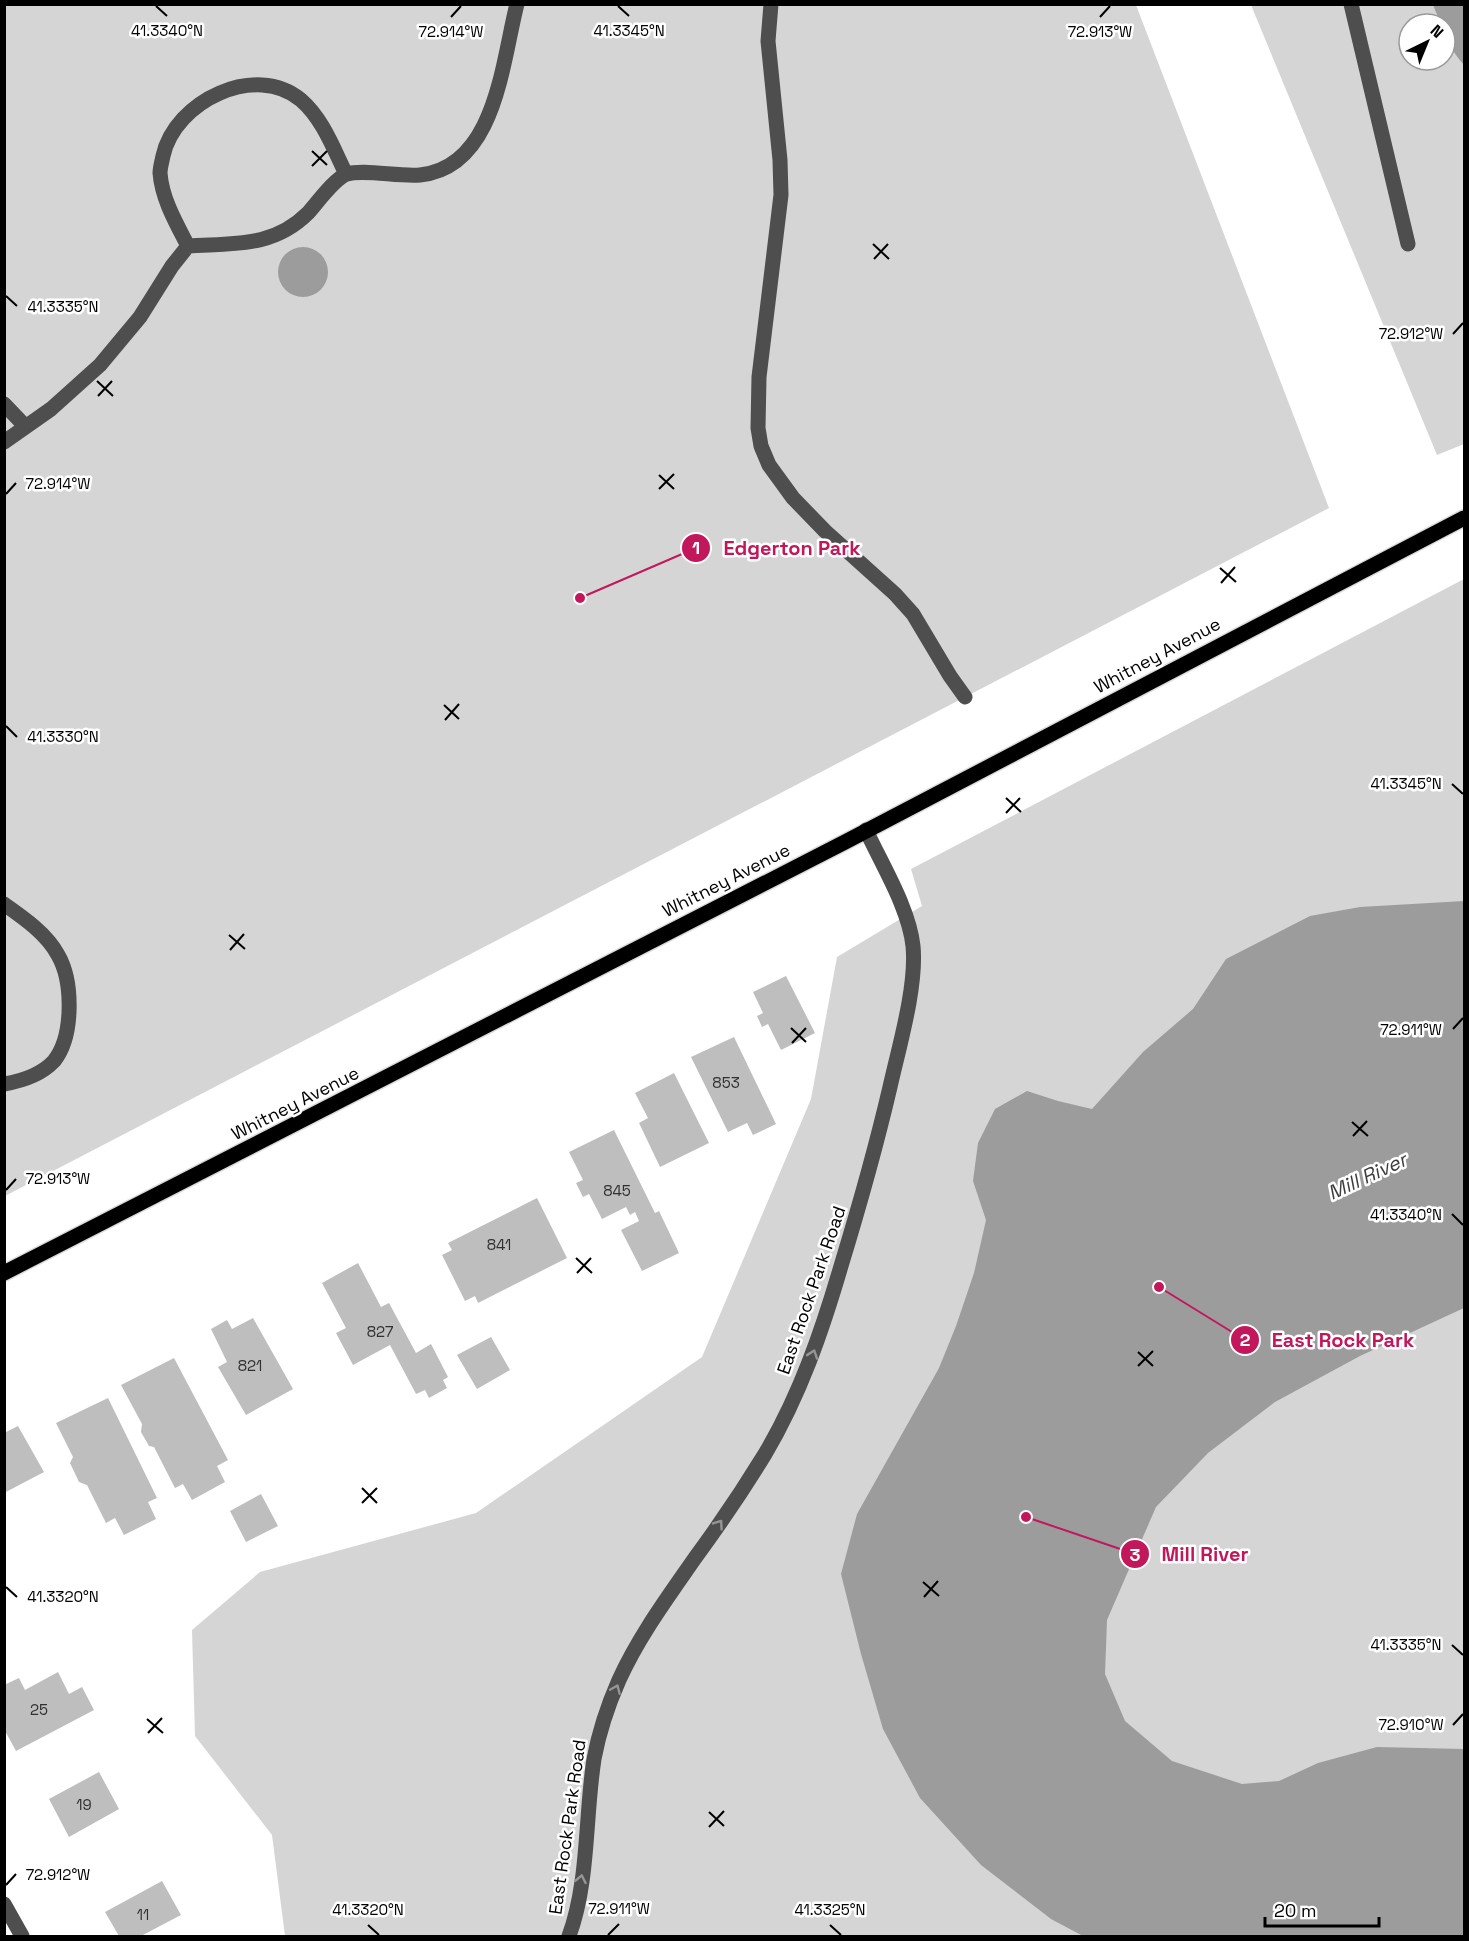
<svg xmlns="http://www.w3.org/2000/svg" width="1469" height="1941" viewBox="0 0 1469 1941" font-family="'Space Grotesk',sans-serif">
	<style>
		.green { fill: #d5d5d5; fill-rule: evenodd }
		.water { fill: #9c9c9c }
		.building { fill: #bebebe }
		.lines { fill: none; stroke-linecap: round; stroke-linejoin: round }
		.major-casing { stroke: #dbdbdb; stroke-width: 18 }
		.minor { stroke: #4e4e4e; stroke-width: 15 }
		.major { stroke: #000; stroke-width: 15 }
		.oneway { stroke: #959595 }
		.ticks { fill: none; stroke: #000; stroke-width: 2 }
		.labels { text-anchor: middle; dominant-baseline: central; stroke-width: 5; stroke-linejoin: round; paint-order: stroke }
		.number-label { font-size: 15px; fill: #303030 }
		.street-label { font-size: 18px; fill: #000; stroke: #fff }
		.water-label { font-size: 20px; font-style: italic; fill: #3d3d3d; stroke: #fff }
		.ticks-label { font-size: 15px; text-anchor: middle; fill: #000; stroke: #fff; stroke-width: 5; stroke-linejoin: round; paint-order: stroke }
		.leader { fill: none; stroke: #c2185b; stroke-width: 2 }
		.callout-dot { fill: #c2185b; stroke: #fff; stroke-width: 2 }
		.mark-label { font-size: 18px; text-anchor: middle; font-weight: bold; fill: #fff }
		.callout-label { font-size: 20px; text-anchor: middle; font-weight: bold; fill: #c2185b; stroke: #fff; stroke-width: 5; stroke-linejoin: round; paint-order: stroke }
	</style>
	<rect width="100%" height="100%" fill="#fff"/>
	<path class="green" d="M 5,5 L 1136,5 L 1329,508 L 5,1196 Z
		M 1251,5 L 1464,5 L 1464,444 L 1437,455 ZM 1409,24 L 1445,24 L 1445,60 L 1409,60 Z
		M 1464,579 L 1464,1936 L 285,1936 L 272,1835 L 195,1736 L 192,1630 L 260,1572 L 476,1513 L 702,1357 L 811,1099 L 837,957 L 922,906 L 911,869 Z"/>
	<path class="water" d="M 1433,5 L 1464,5 L 1464,65 C 1453,52 1445,41 1445,24 L 1441,24 Z
		M278 272a25 25 0 1 1 50 0a25 25 0 1 1-50 0Z
		M 1464,901 L 1464,1308 L 1360,1356 L 1275,1402 L 1208,1453 L 1156,1507 L 1107,1620 L 1105,1674 L 1125,1721 L 1172,1761 L 1242,1784 L 1279,1781 L 1318,1763 L 1377,1747 L 1464,1749 L 1464,1936 L 1083,1936 L 1051,1919 L 981,1865 L 920,1798 L 883,1729 L 861,1654 L 841,1574 L 857,1514 L 939,1368 L 956,1326 L 974,1273 L 986,1220 L 973,1181 L 978,1143 L 995,1109 L 1027,1091 L 1058,1101 L 1092,1109 L 1143,1052 L 1193,1009 L 1226,959 L 1310,916 L 1360,907 Z"/>
	<path class="building" d="M 786,976 L 815,1033 L 781,1050 L 768,1024 L 762,1027 L 757,1016 L 763,1013 L 753,992 Z
		M 734,1037 L 776,1124 L 753,1135 L 747,1123 L 728,1132 L 691,1057 Z
		M 674,1073 L 709,1143 L 660,1167 L 639,1123 L 648,1118 L 635,1093 Z
		M 614,1130 L 655,1213 L 659,1211 L 679,1253 L 642,1271 L 621,1230 L 639,1221 L 635,1212 L 630,1215 L 626,1207 L 602,1219 L 589,1194 L 583,1197 L 576,1183 L 583,1180 L 569,1152 Z
		M 537,1198 L 567,1258 L 478,1303 L 475,1296 L 465,1301 L 442,1255 L 452,1250 L 448,1243 Z
		M 358,1263 L 381,1307 L 389,1303 L 416,1353 L 431,1344 L 448,1377 L 443,1380 L 447,1388 L 429,1398 L 425,1390 L 416,1394 L 390,1345 L 353,1365 L 336,1333 L 346,1328 L 322,1283 Z
		M 253,1318 L 293,1389 L 246,1415 L 218,1367 L 227,1362 L 211,1329 L 227,1320 L 232,1329 Z
		M 491,1337 L 510,1370 L 477,1389 L 457,1355 Z
		M 174,1358 L 228,1460 L 217,1466 L 225,1482 L 192,1500 L 183,1484 L 175,1488 L 154,1447 L 149,1446 L 141,1432 L 142,1424 L 121,1385 Z
		M 108,1398 L 157,1498 L 148,1502 L 156,1519 L 124,1535 L 115,1518 L 106,1523 L 87,1485 L 79,1482 L 70,1463 L 73,1457 L 56,1423 Z
		M 18,1426 L 44,1472 L 4,1493 L 4,1433 Z
		M 261,1494 L 278,1526 L 246,1542 L 230,1511 Z
		M 58,1672 L 69,1694 L 82,1687 L 94,1710 L 16,1751 L 4,1729 L 4,1685 L 19,1678 L 25,1690 Z
		M 99,1772 L 119,1809 L 69,1837 L 49,1799 Z
		M 162,1881 L 181,1915 L 141,1936 L 119,1936 L 105,1912 Z"/>
	<g class="lines">
		<defs>
			<path id="major" d="M 4,1273 L 847,841 L 1464,518"/>
		</defs>
		<use href="#major" class="major-casing"/>
		<path class="minor" d="M 771,4 L 768,41 L 780,160 L 781,195 L 759,377 L 758,428 L 761,446 L 769,465 L 793,498 L 825,531 L 895,594 L 913,614 L 950,676 L 965,697
			M 1351,4 L 1408,244
			M 188,246 C 176,223 162,199 160,173 C 160,168 162,161 163,156 C 175,101 256,62 301,100 C 323,119 334,150 346,174
			M 4,404 L 25,426
			M 4,442 L 51,409 L 100,365 L 140,317 L 172,266 L 188,246 C 233,243 273,248 308,213 C 317,203 335,178 347,174 C 364,169 399,177 420,175 C 496,167 502,62 517,4
			M 4,904 C 24,918 47,934 58,955 C 73,981 74,1036 54,1061 C 41,1075 22,1081 4,1084
			M 4,1904 L 22,1936
			M 569,1936 C 589,1882 585,1817 594,1759 C 599,1732 608,1705 619,1680 C 639,1636 668,1597 695,1558 C 720,1524 743,1490 765,1454 C 800,1395 822,1331 841,1266 C 859,1207 876,1147 890,1087 C 899,1047 917,986 913,946 C 909,908 882,865 866,830"/>
		<use href="#major" class="major"/>
	</g>
	<defs><path id="oneway-chevron" d="M-2-3.5L2.5 0L-2 3.5" fill="none" stroke-width="1.6" stroke-linecap="round" stroke-linejoin="round" transform="scale(1.5)"/></defs>
	<g class="oneway">
		<use href="#oneway-chevron" transform="translate(813 1354) rotate(-71)"/>
		<use href="#oneway-chevron" transform="translate(719 1524) rotate(-55)"/>
		<use href="#oneway-chevron" transform="translate(616 1689) rotate(-67)"/>
		<use href="#oneway-chevron" transform="translate(581 1879) rotate(-79)"/>
	</g>
	<path class="ticks" d="M 156,6 L 167,16M 618,6 L 629,16M 451,17 L 461,6M 1100,17 L 1110,6M 312,151 L 327,165M 312,166 L 327,151M 873,244 L 889,259M 874,259 L 888,244M 6,296 L 17,306M 1453,334 L 1463,323M 97,381 L 113,396M 98,396 L 112,381M 659,475 L 674,489M 659,489 L 674,474M 6,494 L 16,483M 1220,568 L 1236,582M 1221,583 L 1235,567M 444,705 L 459,719M 445,720 L 459,704M 6,726 L 17,737M 1452,784 L 1463,794M 1006,798 L 1021,812M 1006,813 L 1020,798M 229,935 L 245,949M 230,950 L 244,934M 791,1028 L 806,1042M 1453,1029 L 1463,1018M 792,1043 L 806,1028M 1352,1122 L 1368,1136M 1353,1136 L 1367,1121M 6,1190 L 16,1179M 1452,1214 L 1463,1225M 576,1258 L 592,1273M 577,1273 L 591,1258M 1138,1352 L 1153,1366M 1138,1366 L 1153,1351M 362,1488 L 377,1503M 362,1503 L 377,1488M 923,1582 L 939,1596M 6,1587 L 17,1597M 924,1597 L 938,1581M 1452,1645 L 1463,1655M 147,1719 L 163,1733M 1453,1725 L 1463,1714M 148,1733 L 162,1718M 709,1812 L 724,1826M 709,1827 L 724,1811M 6,1885 L 16,1874M 368,1925 L 379,1935M 830,1925 L 841,1935M 608,1935 L 619,1924"/>
	<g class="labels">
		<g class="number-label">
			<text x="726" y="1082">853</text>
			<text x="617" y="1190">845</text>
			<text x="499" y="1244">841</text>
			<text x="380" y="1331">827</text>
			<text x="250" y="1365">821</text>
			<text x="39" y="1709">25</text>
			<text x="84" y="1804">19</text>
			<text x="143" y="1914">11</text>
		</g>
		<g class="street-label">
			<text transform="translate(1157 655) rotate(-28)">Whitney Avenue</text>
			<text transform="translate(726 880) rotate(-27)">Whitney Avenue</text>
			<text transform="translate(295 1103) rotate(-27)">Whitney Avenue</text>
			<text transform="translate(811 1290) rotate(-71)">East Rock Park Road</text>
			<text transform="translate(567 1827) rotate(-82)">East Rock Park Road</text>
		</g>
		<g class="water-label">
			<text transform="translate(1367 1176) rotate(-25)">Mill River</text>
		</g>
	</g>
	<g class="ticks-label">
		<text x="167" y="36">41.3340°N</text>
		<text x="629" y="36">41.3345°N</text>
		<text x="451" y="37">72.914°W</text>
		<text x="1100" y="37">72.913°W</text>
		<text x="63" y="312">41.3335°N</text>
		<text x="1411" y="339">72.912°W</text>
		<text x="58" y="489">72.914°W</text>
		<text x="63" y="742">41.3330°N</text>
		<text x="1406" y="789">41.3345°N</text>
		<text x="1411" y="1035">72.911°W</text>
		<text x="58" y="1184">72.913°W</text>
		<text x="1406" y="1220">41.3340°N</text>
		<text x="63" y="1602">41.3320°N</text>
		<text x="1406" y="1650">41.3335°N</text>
		<text x="1411" y="1730">72.910°W</text>
		<text x="58" y="1880">72.912°W</text>
		<text x="619" y="1914">72.911°W</text>
		<text x="368" y="1915">41.3320°N</text>
		<text x="830" y="1915">41.3325°N</text>
	</g>
	<path class="leader" d="M580 598L696 548M1159 1287L1245 1340M1026 1517L1135 1554"/>
	<g class="callout-dot">
		<circle cx="580" cy="598" r="6"/>
		<circle cx="1159" cy="1287" r="6"/>
		<circle cx="1026" cy="1517" r="6"/>
		<circle cx="696" cy="548" r="15"/>
		<circle cx="1245" cy="1340" r="15"/>
		<circle cx="1135" cy="1554" r="15"/>
	</g>
	<g class="mark-label">
		<text x="696" y="554">1</text>
		<text x="1245" y="1346">2</text>
		<text x="1135" y="1561">3</text>
	</g>
	<g class="callout-label">
		<text x="792" y="555">Edgerton Park</text>
		<text x="1343" y="1347">East Rock Park</text>
		<text x="1205" y="1561">Mill River</text>
	</g>
	<rect width="1469" height="1941" fill="none" stroke="#000000" stroke-width="12"/>
	<g transform="translate(1427 42) rotate(43)"><circle r="28" fill="#ffffff" stroke="#999999" stroke-width="1.5"/>
	<path d="M0-4.5L10 22L0 15L-10 22Z" fill="#000000"/>
	<text y="-9" font-size="16" font-weight="bold" text-anchor="middle" fill="#000000">N</text>
	</g>
	<path d="M1265 1917v9h114v-9" fill="none" stroke="#000000" stroke-width="3"/>
	<text x="1274" y="1917" font-size="18" fill="#000000" stroke="#ffffff" stroke-width="4.5" paint-order="stroke">20 m</text>
</svg>
